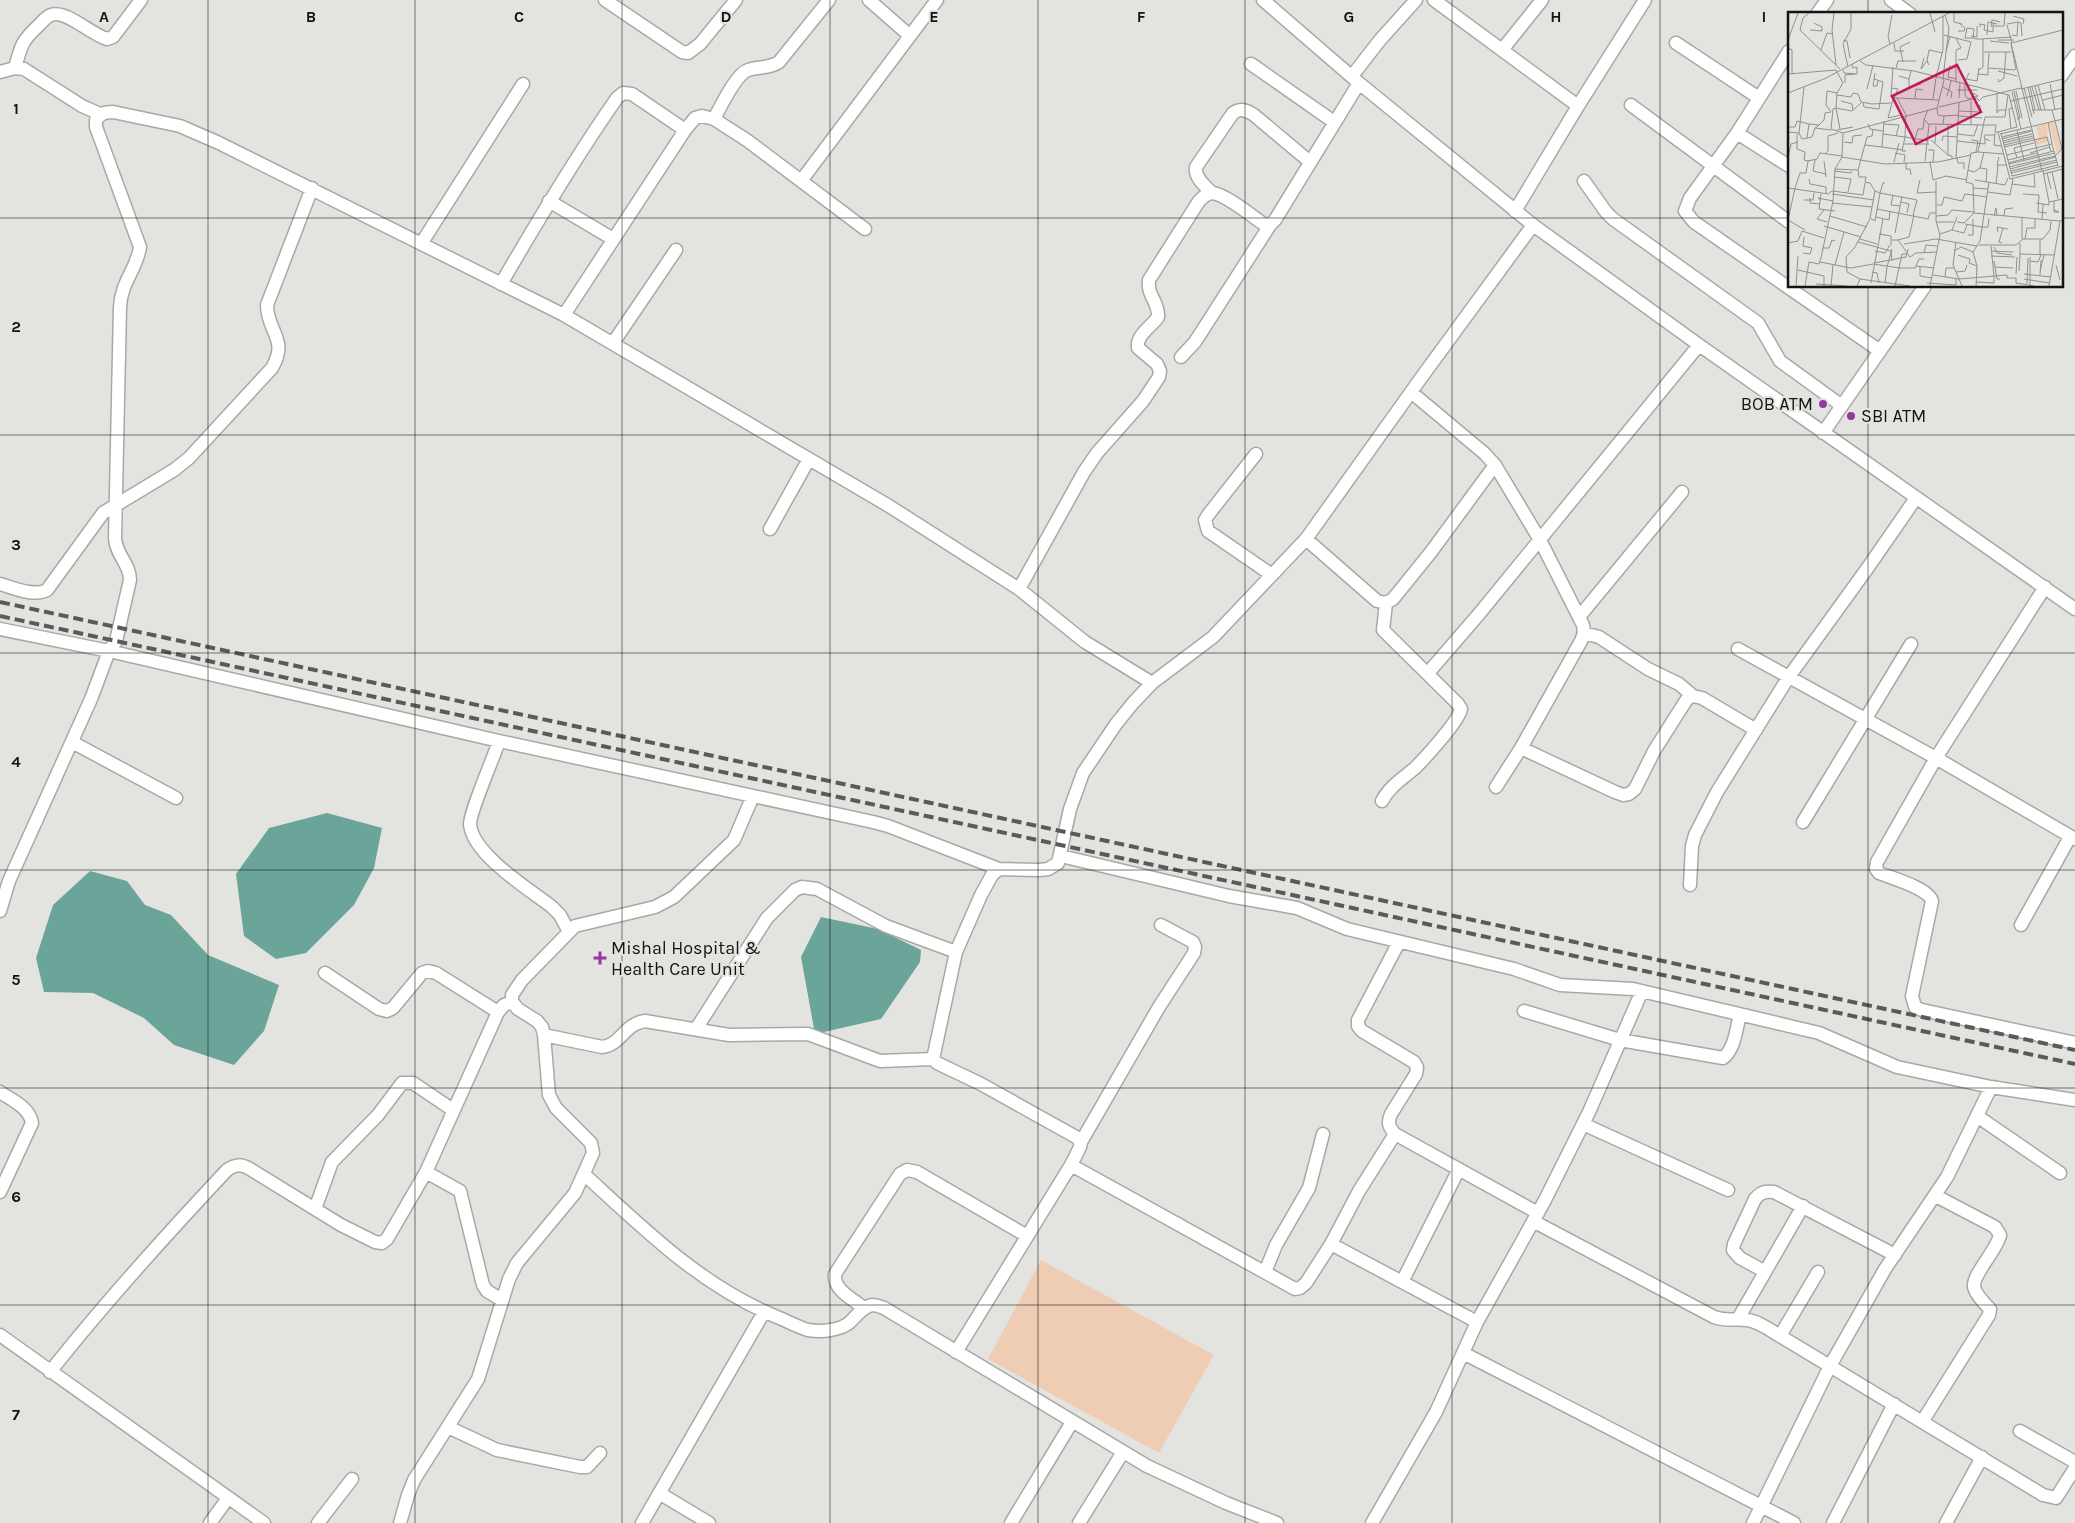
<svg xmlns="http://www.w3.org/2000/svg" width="2075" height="1523" viewBox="0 0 2075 1523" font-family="Karla,sans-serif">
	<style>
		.green { fill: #efcdb5 }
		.water { fill: #6ba499 }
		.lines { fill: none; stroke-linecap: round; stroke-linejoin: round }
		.minor-casing { stroke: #a8a9a5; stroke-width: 15 }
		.minor { stroke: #fff; stroke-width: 12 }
		.rail { stroke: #5a5a58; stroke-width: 4; stroke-dasharray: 10 5; stroke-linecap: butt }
		.grid { fill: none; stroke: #131311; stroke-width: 1; stroke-opacity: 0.55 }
		.poi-dot { fill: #9439a3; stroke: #e3e4e0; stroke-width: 2 }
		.labels { text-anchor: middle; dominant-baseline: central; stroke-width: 4; stroke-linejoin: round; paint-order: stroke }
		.poi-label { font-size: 18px; fill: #131311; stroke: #e3e4e0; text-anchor: start }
		.inset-road { fill: none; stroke: #90908d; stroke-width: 1 }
		.view { fill: #c2185b; fill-opacity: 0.15; stroke: #c2185b; stroke-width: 2.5 }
		.inset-edge { fill: none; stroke: #131311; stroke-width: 2.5 }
		.grid-label { font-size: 16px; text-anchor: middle; font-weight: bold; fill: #131311; stroke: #e3e4e0; stroke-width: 4; stroke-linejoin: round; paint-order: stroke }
	</style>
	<rect width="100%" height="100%" fill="#e3e4e0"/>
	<path class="green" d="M 1041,1260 L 1214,1355 L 1159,1453 L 988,1359 Z"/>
	<path class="water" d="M 327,813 L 382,828 L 374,868 L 354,905 L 306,953 L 276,959 L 244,936 L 236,874 L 269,828 Z
		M 90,871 L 127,881 L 145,905 L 171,915 L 208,955 L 279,985 L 264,1031 L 234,1065 L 174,1045 L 144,1018 L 93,993 L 44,992 L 36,958 L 53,905 Z
		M 821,917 L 878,929 L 921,950 L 920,962 L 881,1019 L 815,1034 L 801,957 Z"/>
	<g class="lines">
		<defs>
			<path id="minor" d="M 605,0 L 682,52 L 688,53 L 700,44 L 736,0
				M 869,0 L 909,35
				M 1263,0 L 1359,83 L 1533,225 L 1699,345 L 2075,609
				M 1434,0 L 1578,106
				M 1891,0 L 1910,14
				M 1817,14 L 1827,0
				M 1676,43 L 1759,98
				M 1502,50 L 1542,0
				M 1789,51 L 1737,133 L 1690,198 L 1685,211 L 1694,222 L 1880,351
				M 1251,64 L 1334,122
				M 15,68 C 21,45 22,41 39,25 C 43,21 47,16 51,15 C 65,9 92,35 107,39 L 113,37 L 141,0
				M 0,72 L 15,68 L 24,69 L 82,106 L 100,114
				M 1352,76 L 1380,40 L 1416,0
				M 2061,76 L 2075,56
				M 1631,105 L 1789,222
				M 714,119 C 721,106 736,74 748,70 C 759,66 769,69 779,62 L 829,0
				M 1737,133 L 1789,166
				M 801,181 L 937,0
				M 1584,181 L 1606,212 L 1613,219 L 1758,323 L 1780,361 L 1842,406
				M 1212,193 C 1205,186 1194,177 1196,167 L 1233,113 C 1241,108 1246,110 1254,115 L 1310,162
				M 549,201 L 613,239
				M 1515,211 L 1578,106 L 1645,0
				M 421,244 L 523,84
				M 501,284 C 538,220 575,158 617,98 L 623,93 L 632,94 L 685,130
				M 564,315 L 685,130 L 695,118 L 702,116 L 714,119 L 748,141 L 865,229
				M 613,343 L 676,250
				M 1181,357 L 1195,342 L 1270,225
				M 1411,392 L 1484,453 L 1495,465 L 1540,540 L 1583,625 L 1584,633 L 1581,641 L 1521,748 L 1496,787
				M 1823,433 L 1925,286
				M 1256,454 L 1208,515 L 1205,520 L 1208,531 L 1272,575
				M 770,529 L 809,459
				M 1306,539 L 1377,601 L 1386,603 L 1393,599 L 1431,552 L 1495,465
				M 0,584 C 14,588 34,597 47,590 L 103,513 L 174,470 L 189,458 L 272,368 C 289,339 267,332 267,305 L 312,188
				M 2045,587 L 1936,758 L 1877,862 L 1876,869 L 1879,873 C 1892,878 1928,888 1932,901 L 1912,996 L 1915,1007 L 1922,1010 L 2075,1043
				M 1019,589 L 1084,472 L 1097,453 L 1143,401 L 1159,377 L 1160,371 L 1157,364 L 1138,348 C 1136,335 1151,327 1158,317 C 1159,301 1147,297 1149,280 L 1199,201 C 1203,197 1207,193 1213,193 C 1226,195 1251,215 1262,223 L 1270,225 L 1275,220 L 1359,83
				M 1579,617 L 1682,492
				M 0,629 L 109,651 L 499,741 L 873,822 L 888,826 L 999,869
				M 1584,633 L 1599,637 L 1648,669 L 1679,684 L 1693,696
				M 1738,649 L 1936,758 L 2075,839
				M 1428,673 L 1479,614 L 1699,345
				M 499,741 C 494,757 470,811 470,824 C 472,854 530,890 552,907 L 560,915 L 569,932
				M 72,742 L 176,798
				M 1521,748 L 1615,792 L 1623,795 L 1629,794 L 1635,789 L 1654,751 L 1687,699 L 1693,696 L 1702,698 L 1756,730
				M 1382,801 C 1389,787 1403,778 1415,768 C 1425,758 1459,721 1461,709 L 1458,704 L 1383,630 L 1386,603
				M 1803,822 L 1911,644
				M 1061,856 L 1229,896 L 1297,908 L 1347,929 L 1514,969 L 1560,985 L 1633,989 L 1819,1033 L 1897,1067 L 1991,1087 L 2075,1100
				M 1690,885 L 1692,846 L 1695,835 L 1717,792 L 1788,678 L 1869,566 L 1916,498
				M 0,911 L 9,881 L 91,699 L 109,651 L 116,641 L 130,580 C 130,563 116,556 115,538 L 120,307 C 121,282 137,269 140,247 L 96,127 L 96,120 C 101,113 105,112 113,112 L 180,126 L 219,143 L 564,315 L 889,506 L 1019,589 L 1085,642 L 1152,683
				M 2021,925 L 2070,837
				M 1399,942 L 1358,1020 L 1358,1026 L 1362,1031 L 1414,1062 L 1417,1067 L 1416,1074 L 1391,1114 C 1387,1123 1389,1127 1395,1134 L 1538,1213
				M 325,973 L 379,1009 L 387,1011 L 393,1008 L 422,973 L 428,971 L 436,973 L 498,1012
				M 1524,1011 L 1620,1040 L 1723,1058 C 1735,1049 1736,1029 1740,1015
				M 696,1029 L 767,918 L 795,890 L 802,887 L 817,889 L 886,926 L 956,952
				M 544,1035 L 602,1047 C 621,1045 624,1024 645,1021 L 729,1035 L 808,1034 L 880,1061 L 933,1059
				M 0,1092 C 13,1101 29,1107 32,1123 L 0,1192
				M 1977,1116 L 2060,1173
				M 1583,1124 L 1728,1190
				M 1081,1142 L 1159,1007 L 1194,953 L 1195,947 L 1193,942 L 1161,925
				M 1071,1165 L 1295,1289 L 1300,1288 L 1306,1283 L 1331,1244 L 1477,1322
				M 426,1172 L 460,1191 L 483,1285 L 487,1291 L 502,1300
				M 585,1175 C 644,1229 701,1286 777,1317 C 787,1321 798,1327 808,1330 C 821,1332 838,1331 849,1323 C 856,1317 862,1306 873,1305 C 876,1305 881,1307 884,1308 L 1147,1466 L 1226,1503 L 1277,1523
				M 315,1209 L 332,1162 L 378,1115 L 402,1083 L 413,1083 L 453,1110
				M 1533,1221 L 1714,1317 C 1728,1322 1734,1318 1747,1320 C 1758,1321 1770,1330 1780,1336 L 2043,1495 L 2056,1498 L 2075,1468
				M 1331,1244 L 1359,1191 L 1395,1134
				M 1764,1271 L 1740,1258 L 1733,1250 L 1734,1244 L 1755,1199 C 1761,1192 1765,1191 1774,1192 L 1895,1255
				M 1265,1272 L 1276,1245 L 1309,1188 L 1323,1134
				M 1402,1282 L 1459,1169
				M 864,1308 C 853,1299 833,1290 835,1274 L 900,1174 L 907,1170 L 917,1172 L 1027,1236
				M 1738,1319 L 1803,1206
				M 0,1335 L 264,1523
				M 1780,1336 L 1818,1272
				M 956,1352 L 1071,1165 L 1080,1147 L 1081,1142 L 1076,1137 L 981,1084 L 937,1063 L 933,1059 L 956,952 L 981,895 L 992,875 L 999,869 L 1040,870 L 1048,869 L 1058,863 L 1070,809 L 1083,773 L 1116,724 L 1133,703 L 1152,683 L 1213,637 L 1306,539 L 1421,378 L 1533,225
				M 1463,1353 L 1794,1523
				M 50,1372 C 106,1301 166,1235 227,1170 C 236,1164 241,1164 250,1169 L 341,1225 L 375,1242 L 382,1243 L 387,1239 L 426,1172 L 498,1012 L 504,1005 L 512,1002
				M 1922,1422 L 1989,1315 L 1990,1309 C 1984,1303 1976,1295 1974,1287 C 1972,1275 1997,1250 2000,1235 L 1995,1227 L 1936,1196
				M 448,1427 L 497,1450 L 580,1467 L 587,1467 L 600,1453
				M 2020,1431 L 2075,1462
				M 659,1493 L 709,1523
				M 210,1523 L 228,1498
				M 318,1523 L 352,1479
				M 400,1523 L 408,1495 L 414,1480 L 478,1379 L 509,1279 L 517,1263 L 575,1193 L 593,1153 L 591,1143 L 556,1108 L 549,1095 L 544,1035 L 542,1027 L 537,1021 L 518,1009 L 512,1002 L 512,995 L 522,980 L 575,926 L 655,907 L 674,897 L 734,840 L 753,796
				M 642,1523 L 764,1312
				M 1011,1523 L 1072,1422
				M 1079,1523 L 1123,1452
				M 1372,1523 L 1436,1412 L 1477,1322 L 1545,1200 L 1589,1112 L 1642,991
				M 1753,1523 L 1830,1366 L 1885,1269 L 1947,1177 L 1991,1087
				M 1833,1523 L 1894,1404
				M 1946,1523 L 1982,1457"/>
		</defs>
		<use href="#minor" class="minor-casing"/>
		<use href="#minor" class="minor"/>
		<path class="rail" d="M 0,602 L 2075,1050
			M 0,616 L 2075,1064"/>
	</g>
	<path class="grid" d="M 208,0 L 208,1523M 415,0 L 415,1523M 622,0 L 622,1523M 830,0 L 830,1523M 1038,0 L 1038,1523M 1245,0 L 1245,1523M 1452,0 L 1452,1523M 1660,0 L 1660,1523M 1868,0 L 1868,14M 0,218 L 1789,218M 2061,218 L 2075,218M 1868,286 L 1868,1523M 0,435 L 2075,435M 0,653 L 2075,653M 0,870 L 2075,870M 0,1088 L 2075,1088M 0,1305 L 2075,1305"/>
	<g class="poi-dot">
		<circle cx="1823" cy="404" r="5"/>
		<circle cx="1851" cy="416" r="5"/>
		<path d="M597.5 950.5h5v5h5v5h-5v5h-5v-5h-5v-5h5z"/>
	</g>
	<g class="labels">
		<g class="poi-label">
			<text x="1813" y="404" text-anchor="end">BOB ATM</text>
			<text x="1861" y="416">SBI ATM</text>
			<text x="611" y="948">Mishal Hospital &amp;<tspan x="611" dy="21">Health Care Unit</tspan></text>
		</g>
	</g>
	<g transform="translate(1788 12)">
		<rect width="275" height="275" fill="#e3e4e0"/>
		<path d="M 266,109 L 273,137 L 269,141 L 261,111 ZM 259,111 L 260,130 L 248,133 L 246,128 L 251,126 L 248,114 Z" fill="#efcdb5"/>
		<path class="inset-road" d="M 21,1 L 15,6 L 12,18 L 52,57M 46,1 L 44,18 L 48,53M 142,1 L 147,20M 166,1 L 166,10 L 174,12M 225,4 L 236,7 L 235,12M 230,10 L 233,11 L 234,24M 219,12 L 230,10 L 229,24 L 224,23M 219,13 L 224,31M 205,14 L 216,14 L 217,1M 192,15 L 192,12 L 197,13 L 196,18 L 205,20 L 205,11M 203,15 L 204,8 L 212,10M 22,18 L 34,19 L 34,15 L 26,11M 170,19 L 176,19 L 177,16 L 171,11M 156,23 L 183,30 L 179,47 L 170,48M 199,23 L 200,10 L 209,12M 183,24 L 189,25 L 189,14M 168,26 L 173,36 L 168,38 L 168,70M 185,26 L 186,17 L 179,16 L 177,26 L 185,26 L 188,27 L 193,27 L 224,25M 0,28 L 10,1M 55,28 L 59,29 L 62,46M 210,28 L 226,28M 202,29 L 221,31M 106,31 L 107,39 L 116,39M 223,31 L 228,58M 102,32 L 100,25 L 104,3M 0,36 L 4,38 L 4,62M 33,38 L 39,21 L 45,22M 158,40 L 162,24M 196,40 L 223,40M 136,46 L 133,57 L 139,49 L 141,53M 72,49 L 78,53 L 126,59 L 221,83 L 229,115 L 210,120 L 222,167 L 275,154M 139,49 L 141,38 L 155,41M 157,49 L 161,16 L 157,3M 115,50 L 112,35 L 122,30M 162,53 L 160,65 L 169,67M 60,55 L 55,32 L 63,17 L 63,1M 105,55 L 103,85 L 109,86M 108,56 L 110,49 L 128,49M 200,56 L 201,41M 55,58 L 56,61 L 69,62 L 69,55 L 65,56 L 64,52M 191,58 L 195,55 L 195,27M 210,59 L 229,64M 87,61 L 85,74 L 89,74 L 90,69M 181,61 L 178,67 L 189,69 L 191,56M 0,62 L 48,58 L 55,71 L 49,81 L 48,96 L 45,97 L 43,117 L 55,121 L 54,145 L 47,157 L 45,189 L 33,246 L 31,252 L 21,250 L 17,274M 190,62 L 200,63 L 200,56 L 227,58M 111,64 L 121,67 L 123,59M 148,66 L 155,37 L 155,4M 121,67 L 121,75 L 133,72M 210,67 L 211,70 L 216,66 L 218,40M 155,68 L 157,49M 57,71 L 57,63 L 67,62M 177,71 L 177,83 L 180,87 L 190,84 L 185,81M 262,72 L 267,98M 250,73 L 257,98M 247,74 L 253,98M 155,75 L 164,80 L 163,86M 242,75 L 247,98M 244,75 L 251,98M 103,76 L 110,77 L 106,86M 236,76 L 244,105M 240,76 L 246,102M 79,77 L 85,53M 233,77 L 275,67M 169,78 L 189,78M 226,79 L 232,106 L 229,107M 228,79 L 234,106M 224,80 L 233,117M 0,81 L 36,67 L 161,1M 209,81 L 209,101 L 211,98 L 218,98M 49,83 L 63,85 L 65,81 L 70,82 L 73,90 L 84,92 L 103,91M 220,83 L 217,105 L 197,105 L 190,140 L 183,141 L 178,170 L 185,172 L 186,201 L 272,209M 159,84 L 163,69M 127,86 L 128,77 L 135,78M 171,86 L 172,71M 105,87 L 100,106 L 113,103M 145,87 L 148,66M 255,88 L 275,83M 53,89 L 64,92 L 65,98M 223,89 L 275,77M 75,91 L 76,95 L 91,97 L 95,70 L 86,67M 151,95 L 189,86 L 191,89 L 195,85 L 233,76M 48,96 L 64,99 L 73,91M 48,96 L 52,117M 244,98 L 264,98M 171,99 L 192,100 L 192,93M 43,100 L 38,93 L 39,79 L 49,81M 156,104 L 171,103M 171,104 L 194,106M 96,109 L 94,135 L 115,138M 267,109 L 264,98 L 275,96M 260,110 L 264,132M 80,112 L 82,117 L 95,119M 96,112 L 111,113 L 108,124M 141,112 L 195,113M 155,112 L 156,104 L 150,103 L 149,97 L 156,68M 160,112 L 160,143 L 164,144 L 164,147M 183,112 L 183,89M 31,113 L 36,108 L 37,101 L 43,100M 195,113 L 208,113 L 207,120 L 210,120M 0,115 L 7,115 L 9,109 L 21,112M 223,117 L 221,97 L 224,96M 49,118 L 65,115M 85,118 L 84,124 L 79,125 L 70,158 L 71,165 L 78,165 L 77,170 L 82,171 L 87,179 L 82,206 L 87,209 L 92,181 L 87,179M 229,118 L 236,148M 0,120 L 11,121 L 16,75M 11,121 L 14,127 L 24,125 L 27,116M 55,121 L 149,96M 207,121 L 206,133 L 213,134M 213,121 L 224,164 L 270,153M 9,122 L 9,137 L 17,140 L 16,148 L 21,149M 95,122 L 117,125M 170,122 L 186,124 L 190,112M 212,122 L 275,107M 117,125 L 114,139 L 118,139M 214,125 L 243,118M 19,126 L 21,112 L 31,113 L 27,116 L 43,118M 127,127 L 130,117 L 135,117 L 136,108M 214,127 L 244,119M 143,128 L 160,143M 183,128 L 190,129 L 188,140M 246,128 L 259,125 L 263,140M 141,129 L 117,125 L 118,103 L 109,86 L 151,88M 154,129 L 155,124 L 170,125M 169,129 L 197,132 L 197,127M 202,129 L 196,126 L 197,123 L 207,123M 215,129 L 244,122M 56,130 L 64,131 L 65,124 L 74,123M 147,131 L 148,114M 215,131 L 245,124M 116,132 L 141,132M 77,133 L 94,135M 216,133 L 246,126M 216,135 L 246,128M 140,138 L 146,138 L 145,150M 190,140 L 216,142M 107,141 L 117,143 L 116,150M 242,141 L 262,135M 37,142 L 40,139 L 40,124 L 50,121M 219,143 L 264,132 L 270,154M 0,145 L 3,132 L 10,130M 54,145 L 97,152 L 150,150 L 183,143M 211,145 L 209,153 L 219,153M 169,146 L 170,151 L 176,151 L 176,157M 229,146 L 226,136 L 246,131M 168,147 L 171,91M 27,148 L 25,159 L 38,162M 220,148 L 249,141M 36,149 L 38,165M 137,149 L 141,113 L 136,107 L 140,98M 106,150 L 111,131M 118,150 L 118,157 L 122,157 L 123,163M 142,150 L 145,168 L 158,164 L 179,168M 220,151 L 266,139M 221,152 L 267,141M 221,155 L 267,144 L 274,137 L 267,109M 192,156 L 199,157 L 198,170M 47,157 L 70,158M 222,157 L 268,145M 180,158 L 186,160 L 192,156 L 196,140M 46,159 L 63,161 L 64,159M 223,159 L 269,148M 254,159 L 223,31 L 275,18M 255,159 L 261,190 L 275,187M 264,160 L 270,187M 223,161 L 269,150M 259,161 L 263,177M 255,162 L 275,157M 46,165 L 63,167 L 60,180M 21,167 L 22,172 L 38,175 L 38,181M 132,168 L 129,181 L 148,180M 187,168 L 217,173 L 220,166M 97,171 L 95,171 L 92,181 L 129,188 L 125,203M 208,172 L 210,153M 224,172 L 247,175 L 246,161M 0,176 L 41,182M 185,176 L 200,177M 200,180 L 222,183 L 225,167M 41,181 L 44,179 L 75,183 L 77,171M 33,182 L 31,197 L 47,199M 44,182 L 86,188M 235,182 L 251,183 L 250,200 L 259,201M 105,183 L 103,193 L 112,194M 22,186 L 22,191 L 32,192M 16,188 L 25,188 L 26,181M 33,188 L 30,186 L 45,189M 113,190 L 121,192 L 119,201M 44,191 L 84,195M 248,191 L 261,193 L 261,190M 149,193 L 154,193 L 156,185 L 174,189 L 177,182 L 199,185M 89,197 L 140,207 L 142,201 L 148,201M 36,198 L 29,207 L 39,210M 266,198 L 271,200 L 266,200 L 266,189M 42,204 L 79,215M 148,204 L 160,203 L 164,198 L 186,200M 206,204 L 208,196 L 209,204M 216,204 L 217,197 L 225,196M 88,205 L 101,208 L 102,199M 0,208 L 7,176 L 12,161 L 18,161 L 20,149 L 29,147 L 32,141 L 54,144M 0,208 L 17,218M 254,208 L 255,192M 148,210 L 166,210M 169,210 L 176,211 L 186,201M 177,212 L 194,215M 36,214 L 73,225M 194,215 L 200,215 L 201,206M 164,218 L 176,221 L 179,213M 210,220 L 209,215 L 220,217M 107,221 L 114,184M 91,222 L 103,224 L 103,233M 152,222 L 164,218 L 169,205M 180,223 L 185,223 L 185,207M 72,227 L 89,232M 234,227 L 234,205M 237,227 L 239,216 L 247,216 L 247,207M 104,228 L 110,228 L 122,245 L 128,241 L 148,240M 110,228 L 121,225 L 126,203M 70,230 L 103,239 L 104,249M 168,230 L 165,253 L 174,274M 0,231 L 10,229 L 14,219 L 36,226M 214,231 L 211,230 L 215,216M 232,231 L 232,242 L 266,243M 116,232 L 148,227 L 189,234M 191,233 L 228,233 L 235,227 L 255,227 L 262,218 L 263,209M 203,234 L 206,264M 206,235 L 209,241 L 224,243M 34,236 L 41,236 L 44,228 L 47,229M 87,239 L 97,241 L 102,233M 166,239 L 173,235 L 185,240M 203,239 L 225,240M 15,241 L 22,242 L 24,236 L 15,234 L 16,225M 136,241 L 138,233 L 149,234M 170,243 L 182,247 L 181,251 L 189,254M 252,243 L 252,227M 203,244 L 227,245M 206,249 L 209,267 L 212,267M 242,249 L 250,250 L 253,243M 32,250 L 63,256 L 85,252 L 112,256 L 127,256 L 131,247 L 136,247M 86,251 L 118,245 L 120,237M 47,253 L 56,220M 268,253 L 272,268M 128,254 L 146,256M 99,255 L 104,237M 132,255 L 132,264 L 144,266M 207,255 L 225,256M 10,258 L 36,264 L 36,274M 231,259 L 232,242M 252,259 L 256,243M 84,260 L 89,261 L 91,271M 168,260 L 177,259 L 179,253M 228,262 L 229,245M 236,262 L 263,265M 145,263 L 171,267 L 219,263 L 219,266 L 228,266 L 228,271 L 246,274M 252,263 L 253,248M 157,265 L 158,256 L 166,256M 72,267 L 59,260 L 58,245 L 67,235 L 82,207M 236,267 L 261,271M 188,270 L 206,271 L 206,264M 83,271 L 95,207M 97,271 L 99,255M 139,271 L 168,273 L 168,266M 28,272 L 59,274M 239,272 L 240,246M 242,273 L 242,245M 8,274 L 10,244M 43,274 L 45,253M 69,274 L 72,267 L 122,274M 107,274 L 114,242 L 118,242M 142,274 L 152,223 L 148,209 L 148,169M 188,274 L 189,254 L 185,240 L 192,229 L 201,170M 261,274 L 272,209 L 275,208"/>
		<path class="view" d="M 169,53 L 193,100 L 128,132 L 104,84 Z"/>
		<rect width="275" height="275" class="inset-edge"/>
	</g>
	<g class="grid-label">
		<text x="104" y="22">A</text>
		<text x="311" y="22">B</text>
		<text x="519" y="22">C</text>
		<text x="726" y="22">D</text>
		<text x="934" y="22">E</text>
		<text x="1141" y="22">F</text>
		<text x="1349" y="22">G</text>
		<text x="1556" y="22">H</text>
		<text x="1764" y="22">I</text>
		<text x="16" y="114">1</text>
		<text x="16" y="332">2</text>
		<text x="16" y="550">3</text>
		<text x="16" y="767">4</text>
		<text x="16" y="985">5</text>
		<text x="16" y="1202">6</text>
		<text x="16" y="1420">7</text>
	</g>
</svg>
